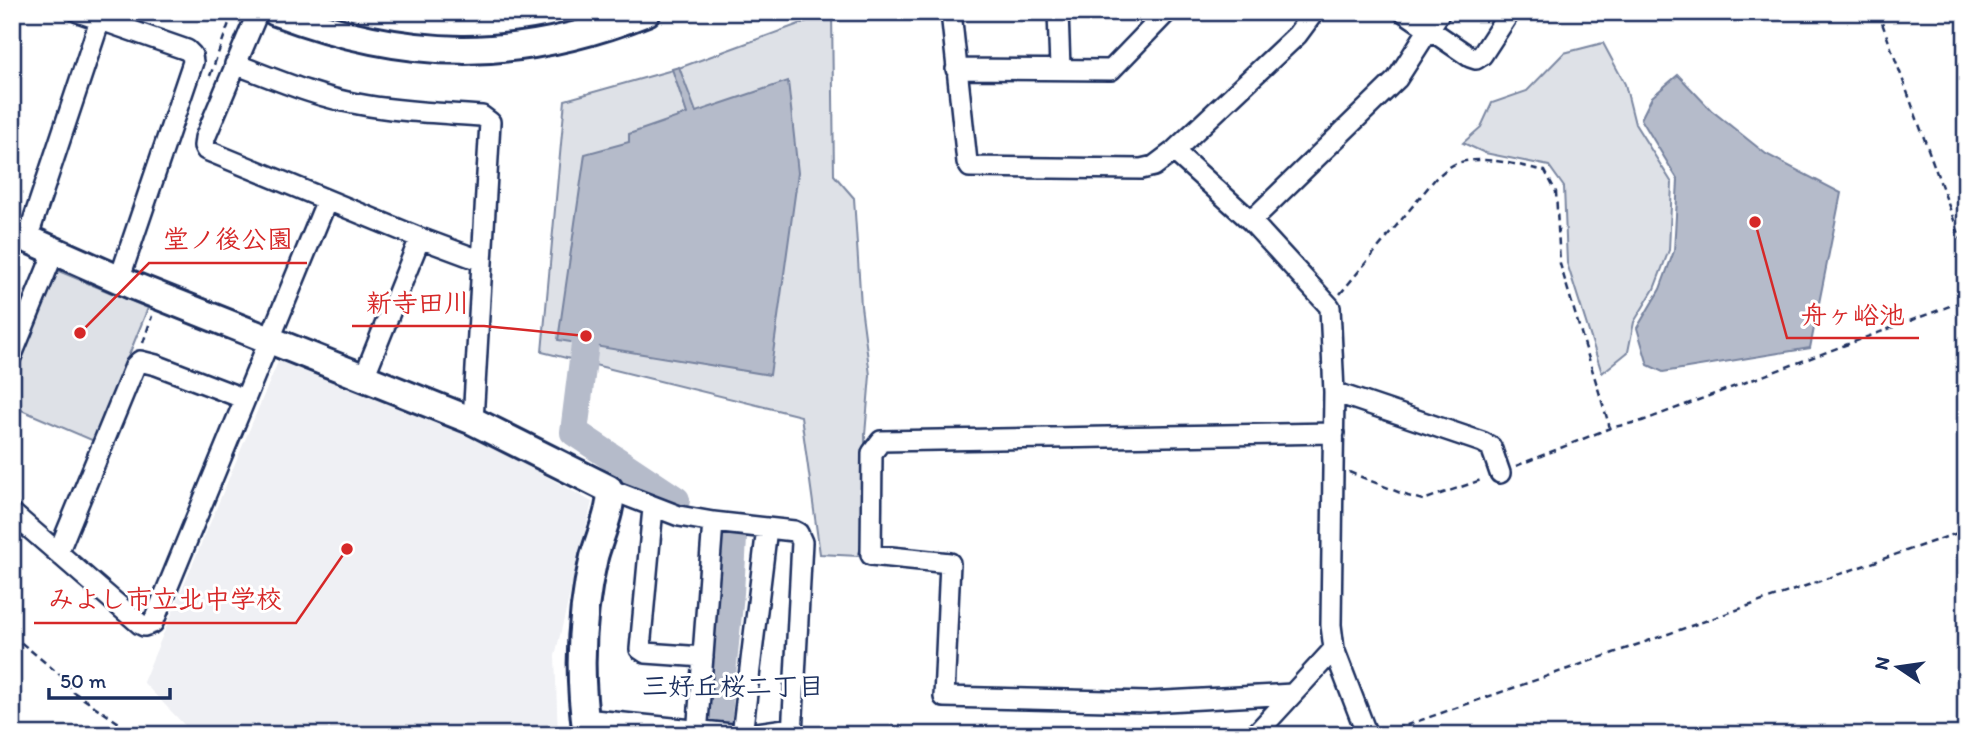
<svg xmlns="http://www.w3.org/2000/svg" width="1978" height="747" viewBox="0 0 1978 747" font-family="Itim,'Klee One',sans-serif">
	<style>
		.built { fill: #eff0f4 }
		.green { fill: #dee1e7; stroke: #7c88a2; stroke-width: 2 }
		.water { fill: #b5bbca; stroke: #77839f; stroke-width: 2 }
		.lines { fill: none; stroke-linecap: round; stroke-linejoin: round }
		.river { stroke: #b5bbca; stroke-width: 28 }
		.street-casing { stroke: #1b2f5e; stroke-width: 24 }
		.secondary-casing { stroke: #1b2f5e; stroke-width: 32 }
		.path { stroke: #1b2f5e; stroke-width: 2.5; stroke-dasharray: 7 5; stroke-linecap: butt }
		.street { stroke: #fff; stroke-width: 19 }
		.secondary { stroke: #fff; stroke-width: 26 }
		.labels { text-anchor: middle; dominant-baseline: central; stroke-width: 6; stroke-linejoin: round; paint-order: stroke }
		.neighbourhood-label { font-size: 26px; font-weight: bold; fill: #1b2f5e; stroke: #fff }
		.leader { fill: none; stroke: #d62828; stroke-width: 2.5 }
		.callout-dot { fill: #d62828; stroke: #fff; stroke-width: 2.5 }
		.callout-label { font-size: 26px; text-anchor: middle; font-weight: bold; fill: #d62828; stroke: #fff; stroke-width: 6; stroke-linejoin: round; paint-order: stroke }
	</style>
	<rect width="100%" height="100%" fill="#fff"/>
	<filter id="ink" filterUnits="userSpaceOnUse"><feTurbulence type="fractalNoise" baseFrequency=".0143" numOctaves="2"/><feDisplacementMap in="SourceGraphic" scale="14" xChannelSelector="R" yChannelSelector="G"/><feConvolveMatrix kernelMatrix="1 2 1 2 8 2 1 2 1" color-interpolation-filters="sRGB"/></filter>
	<g filter="url(#ink)">
		<path class="built" d="M 280,357 L 464,430 L 592,502 L 555,656 L 558,735 L 194,735 L 143,682 Z"/>
		<path class="green" d="M 354,12 L 528,12 L 504,18 L 361,14 Z
			M 832,12 L 834,175 L 854,198 L 861,306 L 870,375 L 865,435 L 866,533 L 858,556 L 820,554 L 801,416 L 542,352 L 565,100 L 676,69 Z
			M 1603,43 L 1625,84 L 1635,124 L 1672,183 L 1669,250 L 1654,289 L 1634,322 L 1628,352 L 1602,373 L 1567,263 L 1564,187 L 1549,166 L 1485,153 L 1463,143 L 1481,127 L 1492,103 L 1527,91 L 1564,53 Z
			M 49,267 L 148,308 L 94,441 L 12,406 L 12,358 Z"/>
		<path class="water" d="M 679,67 L 696,112 L 788,81 L 798,173 L 770,375 L 558,340 L 585,154 L 629,142 L 629,134 L 687,114 L 672,69 Z
			M 1678,75 L 1711,110 L 1766,154 L 1841,193 L 1810,348 L 1663,372 L 1648,365 L 1637,328 L 1660,289 L 1674,251 L 1678,180 L 1641,119 L 1652,97 Z"/>
		<g class="lines">
			<path class="river" d="M 606,317 L 586,336 L 574,432 L 676,500
				M 716,735 L 730,593 L 733,538"/>
			<defs>
				<path id="street" d="M 78,12 L 187,50 L 192,55 L 193,62 L 119,280
					M 258,12 L 205,138 L 204,146 L 206,150 L 420,238 L 482,261
					M 951,12 L 967,162 L 970,167 L 1141,169 L 1154,166 L 1174,151 L 1297,35 L 1314,12
					M 1058,12 L 1060,68
					M 1404,12 L 1470,57 L 1476,59 L 1482,55 L 1510,12
					M 235,64 C 275,79 316,97 358,104 C 399,112 441,113 482,116 L 490,122 L 473,421
					M 956,69 L 1111,70 L 1167,12
					M 1174,151 L 1251,221 L 1330,307 L 1334,392 L 1331,625 L 1334,649 L 1367,735
					M 1251,221 L 1397,79 L 1440,12
					M 27,239 L 100,20
					M 12,355 L 54,252
					M 364,377 L 420,238
					M 1334,392 L 1482,442 L 1491,447 L 1500,473
					M 609,489 L 679,516 L 713,522 L 794,531 L 798,533 L 802,542 L 792,735
					M 653,508 L 640,649 L 646,653 L 703,657
					M 12,513 L 140,624 L 144,626 L 153,623 L 327,200
					M 58,553 L 135,366 L 140,361 L 156,365 L 245,399
					M 1292,694 L 1148,702 L 944,697 L 950,563 L 871,555 L 872,453 L 881,441 L 1334,433
					M 584,719 L 742,735 L 792,728
					M 697,735 L 713,522
					M 742,735 L 767,528
					M 1255,735 L 1334,649"/>
				<path id="secondary" d="M 276,12 C 407,61 516,64 647,12
					M 12,232 L 134,286 L 473,421 L 609,489 C 615,503 598,541 594,557 C 580,616 578,674 587,735"/>
			</defs>
			<use href="#street" class="street-casing"/>
			<use href="#secondary" class="secondary-casing"/>
			<path class="path" d="M 1878,12 L 1966,253
				M 210,76 L 233,12
				M 1340,294 L 1435,179 C 1442,173 1449,166 1457,163 C 1485,155 1518,165 1545,171 L 1556,192 L 1560,264 L 1610,428
				M 143,343 L 152,316
				M 1516,466 L 1610,428 L 1642,421 L 1966,300
				M 1349,472 L 1408,496 L 1423,500 L 1484,479
				M 12,635 L 65,679 L 72,691 L 122,725 L 132,735
				M 1384,733 L 1966,530"/>
			<use href="#street" class="street"/>
			<use href="#secondary" class="secondary"/>
		</g>
	</g>
	<g class="labels">
		<g class="neighbourhood-label">
			<text x="733" y="686">三好丘桜二丁目</text>
		</g>
	</g>
	<path class="leader" d="M80 333L149 263H307M586 336L484 326H352M1755 222L1787 338H1919M347 549L296 623H34"/>
	<g class="callout-dot">
		<circle cx="80" cy="333" r="7"/>
		<circle cx="586" cy="336" r="7"/>
		<circle cx="1755" cy="222" r="7"/>
		<circle cx="347" cy="549" r="7"/>
	</g>
	<g class="callout-label">
		<text x="228" y="248">堂ノ後公園</text>
		<text x="418" y="312">新寺田川</text>
		<text x="1853" y="324">舟ヶ峪池</text>
		<text x="165" y="608">みよし市立北中学校</text>
	</g>
	<rect width="1978" height="747" fill="none" stroke="#fff" stroke-width="42"/>
	<rect x="21" y="21" width="1936" height="705" fill="none" stroke="#1b2f5e" stroke-width="2.5" filter="url(#ink)"/>
	<g transform="translate(1898 667) rotate(283)" stroke="#ffffff" stroke-width="5" paint-order="stroke">
	<path d="M0-5L12 26L0 18L-12 26Z" fill="#1b2f5e"/>
	<text y="-10" font-size="19" font-weight="bold" text-anchor="middle" fill="#1b2f5e">N</text>
	</g>
	<path d="M49 688v10h121v-10" fill="none" stroke="#1b2f5e" stroke-width="3.5"/>
	<text x="60" y="688" font-size="21" fill="#1b2f5e" stroke="#ffffff" stroke-width="5" paint-order="stroke">50 m</text>
</svg>
